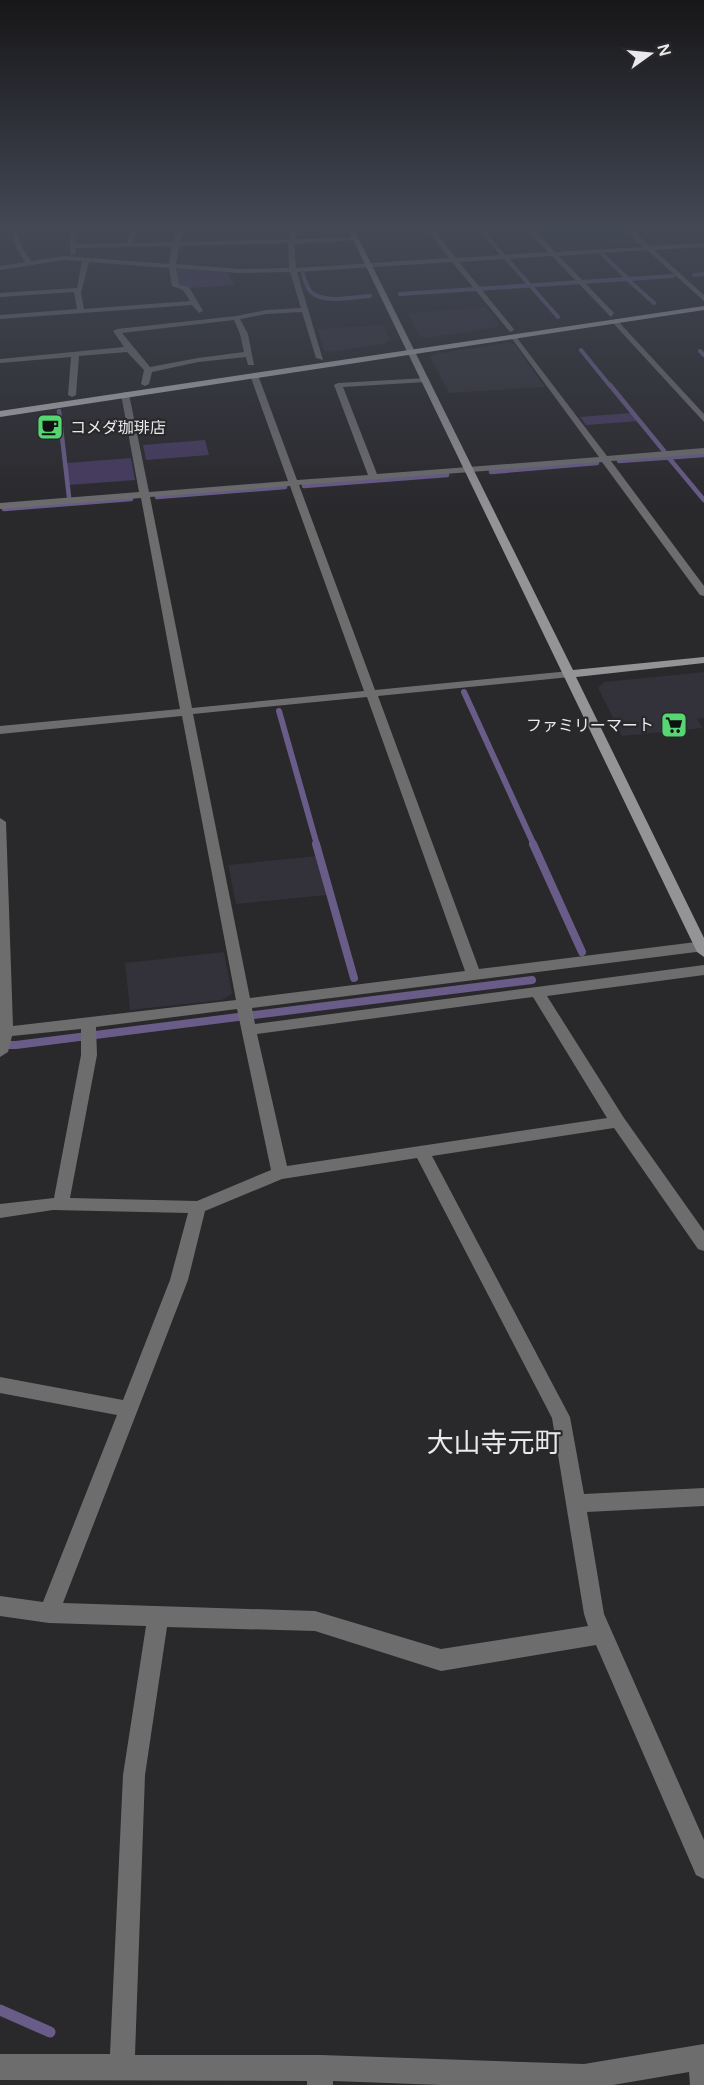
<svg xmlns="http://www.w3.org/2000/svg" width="704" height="2085" viewBox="0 0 704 2085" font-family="Manrope,'Noto Sans JP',sans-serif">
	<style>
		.built { fill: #333139 }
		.green { fill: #463a5f }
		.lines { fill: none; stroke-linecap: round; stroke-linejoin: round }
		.stream-far4 { stroke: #6a5c89; stroke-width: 4 }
		.stream-far3 { stroke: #6a5c89; stroke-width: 4.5 }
		.stream-far2 { stroke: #6a5c89; stroke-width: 6 }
		.stream-far1 { stroke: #6a5c89; stroke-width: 8 }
		.stream { stroke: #6a5c89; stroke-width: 11 }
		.street { fill: #6d6d6e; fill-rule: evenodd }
		.secondary { fill: #949396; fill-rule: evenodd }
		.primary { fill: #b2b1b4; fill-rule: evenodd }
		.labels { text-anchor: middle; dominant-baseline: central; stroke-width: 4.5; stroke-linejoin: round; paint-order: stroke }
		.far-poi-label { font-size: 16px; fill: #eae9eb; stroke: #29282b; text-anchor: start }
		.near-quarter-label { font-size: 27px; fill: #eae9eb; stroke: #29282b }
	</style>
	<rect width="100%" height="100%" fill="#29282b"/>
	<path class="built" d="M 530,225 L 619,225 L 640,244 L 554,250 Z
		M 486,307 L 500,325 L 497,327 L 427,338 L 419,336 L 408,313 Z
		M 384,325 L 390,340 L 384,344 L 328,352 L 324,351 L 317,329 Z
		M 507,343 L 514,344 L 545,387 L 449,393 L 430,357 L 435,354 Z
		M 704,672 L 704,718 L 697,719 L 703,728 L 622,736 L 598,688 L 604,682 Z
		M 317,856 L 327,895 L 236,904 L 228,865 Z
		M 224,952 L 232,994 L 222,1000 L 130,1010 L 125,963 Z"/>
	<path class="green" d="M 174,268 L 227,272 L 234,285 L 188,288 L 179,286 Z
		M 631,413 L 638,421 L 586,425 L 580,417 Z
		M 205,440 L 209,455 L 146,460 L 143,445 Z
		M 131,458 L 135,480 L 69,485 L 67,463 Z"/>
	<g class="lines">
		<path class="stream-far4" d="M 484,233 L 502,254
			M 601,253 L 628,279
			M 506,258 L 558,317
			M 303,274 C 305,280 307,288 311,292 C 324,304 355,297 370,296
			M 694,275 L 704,274
			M 627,279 L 654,303
			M 400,294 L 673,276
			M 581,350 L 611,387
			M 700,351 L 704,355"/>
		<path class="stream-far3" d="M 610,385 L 664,451
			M 59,411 L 69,497
			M 669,458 L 704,500
			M 619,461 L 704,455
			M 491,472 L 597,463
			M 304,486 L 447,475
			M 157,497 L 285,487
			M 4,509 L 131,499"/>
		<path class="stream-far2" d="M 464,692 L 534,845
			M 279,711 L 317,845"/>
		<path class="stream-far1" d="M 316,844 L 354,978
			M 533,844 L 582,952
			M 0,1045 L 16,1045 L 532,980"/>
		<path class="stream" d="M 0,2010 L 50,2032"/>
		<path class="street" d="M 9,225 L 15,225 L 23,249 L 31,261 L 64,256 L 169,264 L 172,246 L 76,248 L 75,255 L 71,255 L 70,225 L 76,225 L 76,244 L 127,243 L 131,225 L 137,225 L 134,243 L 173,242 L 179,225 L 185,225 L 180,242 L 290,239 L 287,225 L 293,225 L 297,239 L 355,238 L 358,240 L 294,244 L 296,268 L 449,258 L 423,225 L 430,225 L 456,258 L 548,252 L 523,225 L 530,225 L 555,252 L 643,247 L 620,225 L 627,225 L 650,246 L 704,243 L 704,247 L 654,250 L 704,295 L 704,301 L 647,250 L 559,256 L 614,313 L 611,317 L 552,256 L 459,262 L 513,328 L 514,330 L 510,332 L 452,262 L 297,272 L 323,360 L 316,358 L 302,312 L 266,314 L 240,319 L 248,334 L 254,365 L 248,365 L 246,357 L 198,362 L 152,372 L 149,384 L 145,386 L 141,384 L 144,370 L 127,352 L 79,356 L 76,395 L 72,397 L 68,395 L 71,357 L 0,363 L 0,359 L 124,347 L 113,331 L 117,329 L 236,316 L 266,310 L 301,308 L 290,272 L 240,273 L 176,268 L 179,285 L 189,287 L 203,311 L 199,313 L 192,305 L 0,319 L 0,315 L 77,309 L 74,292 L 0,297 L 0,293 L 77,288 L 82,261 L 64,260 L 0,270 L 0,266 L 25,262 L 17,249 ZM 288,243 L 289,268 L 240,269 L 176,264 L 179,246 ZM 89,262 L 169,268 L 172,286 L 183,290 L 190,301 L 84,309 L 81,293 ZM 234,320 L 240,334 L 244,352 L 198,358 L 150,367 L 122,333 Z
			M 616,319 L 704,414 L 704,422 L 613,323 Z
			M 514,334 L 607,456 L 704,448 L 704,454 L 611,461 L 704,586 L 704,596 L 700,595 L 602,462 L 299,485 L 375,690 L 570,671 L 576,674 L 570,677 L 378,696 L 479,969 L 704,941 L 704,951 L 252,1008 L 255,1024 L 704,965 L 704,975 L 547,996 L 624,1118 L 704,1231 L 704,1251 L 698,1249 L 614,1128 L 432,1156 L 570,1417 L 584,1494 L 704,1488 L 704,1506 L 587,1512 L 604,1614 L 704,1840 L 704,1879 L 696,1875 L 596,1645 L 441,1671 L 315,1631 L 167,1627 L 145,1775 L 135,2055 L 321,2055 L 584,2064 L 704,2044 L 704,2085 L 690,2085 L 689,2072 L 613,2085 L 441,2085 L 333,2081 L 333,2085 L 307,2085 L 307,2081 L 0,2080 L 0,2054 L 110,2054 L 123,1775 L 146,1626 L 49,1623 L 0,1616 L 0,1596 L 43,1602 L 117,1415 L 0,1393 L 0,1377 L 123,1400 L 170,1280 L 188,1213 L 53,1210 L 0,1218 L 0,1204 L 54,1198 L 81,1055 L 81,1029 L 12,1036 L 8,1052 L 0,1057 L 0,818 L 6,822 L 13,1026 L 236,1000 L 182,716 L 0,734 L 0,726 L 180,709 L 141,498 L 0,509 L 0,503 L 139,492 L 121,394 L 125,392 L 129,394 L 149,492 L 288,481 L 250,375 L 254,373 L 258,375 L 297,480 L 368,475 L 334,385 L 338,383 L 426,378 L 430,380 L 426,382 L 343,387 L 377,474 L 599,457 L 510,336 ZM 290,486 L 364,691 L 192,708 L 150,497 ZM 367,697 L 465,971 L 250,998 L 193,714 ZM 533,997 L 607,1118 L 287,1166 L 257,1034 ZM 237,1009 L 271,1170 L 197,1201 L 70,1198 L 97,1055 L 96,1027 ZM 417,1158 L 552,1418 L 584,1614 L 588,1626 L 441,1649 L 315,1611 L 63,1603 L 188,1280 L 205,1211 L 282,1179 Z"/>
		<path class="secondary" d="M 346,225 L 352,225 L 573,670 L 704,657 L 704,663 L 576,677 L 704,938 L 704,957 L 697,952 Z"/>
		<path class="primary" d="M 704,306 L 704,310 L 0,417 L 0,411 Z"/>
	</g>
	<linearGradient id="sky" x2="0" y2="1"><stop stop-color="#171618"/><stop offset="0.44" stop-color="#434855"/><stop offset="1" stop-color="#434855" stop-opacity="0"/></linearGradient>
	<rect width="704" height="517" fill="url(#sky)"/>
	<defs>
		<symbol id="cafe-square" viewBox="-11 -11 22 22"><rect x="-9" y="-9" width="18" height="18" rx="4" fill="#55d672" stroke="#29282b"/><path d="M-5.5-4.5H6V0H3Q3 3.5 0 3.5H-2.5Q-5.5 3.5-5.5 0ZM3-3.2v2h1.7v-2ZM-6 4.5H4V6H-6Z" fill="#111"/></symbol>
		<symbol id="supermarket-square" viewBox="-11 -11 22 22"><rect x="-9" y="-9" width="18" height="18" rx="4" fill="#55d672" stroke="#29282b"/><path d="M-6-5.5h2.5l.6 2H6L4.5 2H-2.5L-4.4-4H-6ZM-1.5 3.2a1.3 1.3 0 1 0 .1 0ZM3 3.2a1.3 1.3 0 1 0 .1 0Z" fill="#111"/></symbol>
	</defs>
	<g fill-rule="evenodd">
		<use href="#cafe-square" x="35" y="412" width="30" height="30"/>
		<use href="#supermarket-square" x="659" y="710" width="30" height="30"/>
	</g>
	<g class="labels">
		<g class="far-poi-label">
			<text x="70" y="427">コメダ珈琲店</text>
			<text x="654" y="725" text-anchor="end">ファミリーマート</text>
		</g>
		<g class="near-quarter-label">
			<text x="494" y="1441">大山寺元町</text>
		</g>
	</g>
	<g transform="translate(650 54) rotate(75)" stroke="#29282b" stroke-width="4.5" paint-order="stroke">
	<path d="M0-4.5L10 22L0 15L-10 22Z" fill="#eae9eb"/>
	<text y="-9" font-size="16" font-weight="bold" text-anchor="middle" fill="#eae9eb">N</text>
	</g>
</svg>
